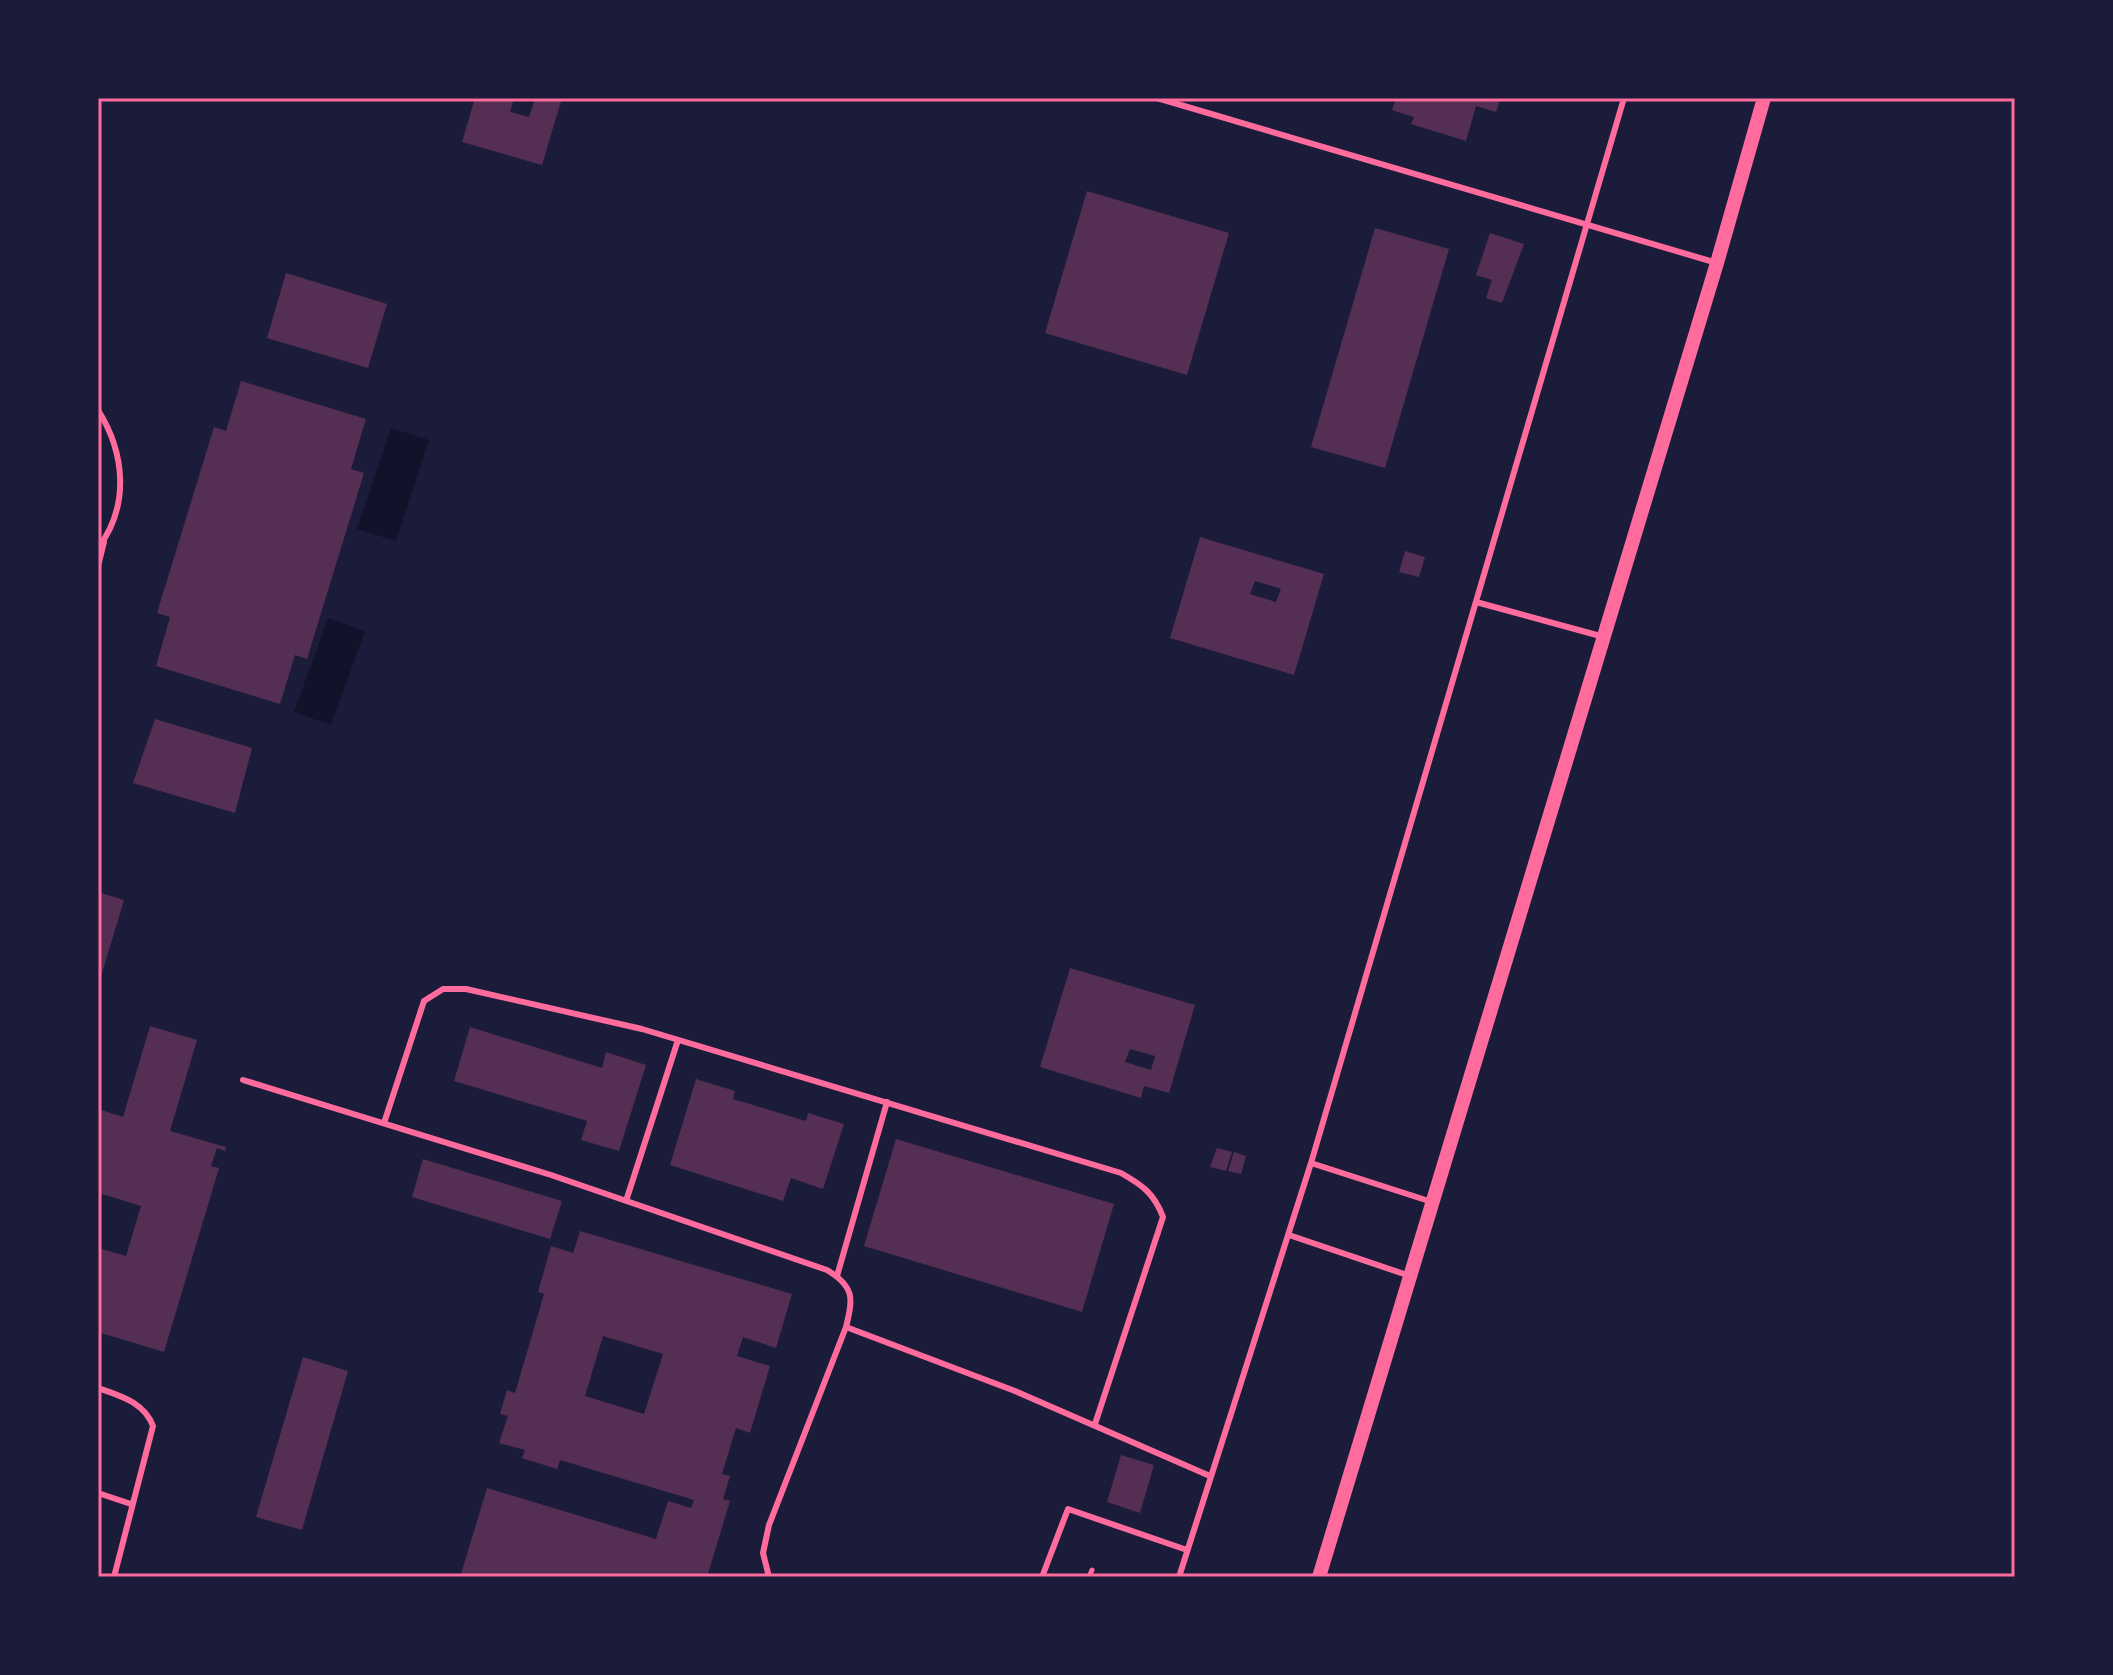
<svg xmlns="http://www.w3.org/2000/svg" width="2113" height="1675" viewBox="0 0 2113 1675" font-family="'Zilla Slab',serif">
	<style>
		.water { fill: #12122b }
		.building { fill: #542f53; fill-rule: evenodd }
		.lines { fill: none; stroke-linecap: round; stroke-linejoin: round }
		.path { stroke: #ff6b9d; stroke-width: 5 }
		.service { stroke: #ff6b9d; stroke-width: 6 }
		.tertiary { stroke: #ff6b9d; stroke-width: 14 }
		.neatline { fill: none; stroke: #ff6b9d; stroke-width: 3 }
	</style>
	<rect width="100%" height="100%" fill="#1b1b3a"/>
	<path class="water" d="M 391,428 L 429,440 L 396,541 L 357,529 Z
		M 328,618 L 365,631 L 331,725 L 294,712 Z"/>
	<path class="building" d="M 475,98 L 514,98 L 510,112 L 529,117 L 535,98 L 562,98 L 542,165 L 462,142 Z
		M 1396,98 L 1501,98 L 1496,112 L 1476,106 L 1466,141 L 1411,124 L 1414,117 L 1392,110 Z
		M 1087,191 L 1229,233 L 1187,375 L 1045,333 Z
		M 1375,228 L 1449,249 L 1385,468 L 1311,447 Z
		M 1490,233 L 1524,244 L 1502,303 L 1486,298 L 1492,280 L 1476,275 Z
		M 286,273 L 387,304 L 368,368 L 267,338 Z
		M 241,381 L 366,419 L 351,469 L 364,473 L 307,659 L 295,655 L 280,704 L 156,666 L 170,617 L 157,613 L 214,427 L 226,431 Z
		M 1200,537 L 1324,574 L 1294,675 L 1170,638 ZM 1255,581 L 1281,589 L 1276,602 L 1250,594 Z
		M 1405,551 L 1425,557 L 1419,577 L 1399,572 Z
		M 155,719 L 252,748 L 235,813 L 133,783 Z
		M 98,892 L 124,900 L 99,983 L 98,983 Z
		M 1070,968 L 1195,1005 L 1169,1093 L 1144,1086 L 1141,1098 L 1040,1067 ZM 1130,1049 L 1155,1056 L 1151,1070 L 1125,1062 Z
		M 150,1026 L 197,1040 L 170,1131 L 226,1147 L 225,1151 L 217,1148 L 211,1166 L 219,1168 L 164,1352 L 98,1332 L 98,1248 L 126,1256 L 141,1206 L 102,1194 L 98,1204 L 98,1109 L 123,1117 Z
		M 470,1027 L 602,1068 L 606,1052 L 646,1065 L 619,1151 L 581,1140 L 587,1121 L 454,1081 Z
		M 696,1079 L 735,1091 L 733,1099 L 806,1121 L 808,1113 L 844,1124 L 823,1189 L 791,1178 L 783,1201 L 670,1165 Z
		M 896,1139 L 1114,1204 L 1082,1312 L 864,1246 Z
		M 1217,1148 L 1232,1152 L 1226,1171 L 1210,1167 Z
		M 1234,1152 L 1246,1156 L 1241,1174 L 1228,1171 Z
		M 423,1159 L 562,1201 L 550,1239 L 412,1197 Z
		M 580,1231 L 792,1294 L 776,1348 L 743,1337 L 737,1356 L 770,1366 L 750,1433 L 736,1428 L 722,1474 L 730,1476 L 723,1499 L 730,1501 L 707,1577 L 472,1577 L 461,1574 L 487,1488 L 656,1539 L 668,1501 L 691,1508 L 694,1500 L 560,1460 L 557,1469 L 522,1458 L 525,1450 L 499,1443 L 508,1416 L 500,1414 L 507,1390 L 515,1393 L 544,1294 L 538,1292 L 551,1246 L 573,1253 ZM 603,1336 L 663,1354 L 644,1414 L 585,1396 Z
		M 303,1357 L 348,1371 L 302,1530 L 256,1517 Z
		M 1121,1455 L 1154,1465 L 1140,1513 L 1107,1502 Z"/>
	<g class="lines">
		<path class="path" d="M 1089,1577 L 1092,1570
			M 1490,1577 L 1492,1577"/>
		<path class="service" d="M 1157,98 L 1717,263
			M 98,410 C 125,453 130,506 98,548
			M 98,566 L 104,542
			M 1476,602 L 1604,637
			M 243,1080 L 551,1175 L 827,1270 C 855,1287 853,1298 846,1327 L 769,1525 L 763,1553 L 769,1577
			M 384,1123 L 424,1001 L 443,989 L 466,989 L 642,1029 L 1121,1173 C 1142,1185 1154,1193 1163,1217 L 1095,1424
			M 1311,1163 L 1432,1202
			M 626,1201 L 678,1040
			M 1289,1235 L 1410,1276
			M 837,1276 L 887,1102
			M 846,1327 L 1015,1391 L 1210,1476
			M 98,1388 C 120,1396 144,1402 153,1426 L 114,1577
			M 98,1493 L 131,1504
			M 1042,1577 L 1068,1509 L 1187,1550
			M 1179,1577 L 1311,1163 L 1624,98"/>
		<path class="tertiary" d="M 1319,1577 L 1717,263 L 1764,98"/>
	</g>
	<rect width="2113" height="1675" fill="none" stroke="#1b1b3a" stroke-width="200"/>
	<rect x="100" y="100" width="1913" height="1475" class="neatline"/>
</svg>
